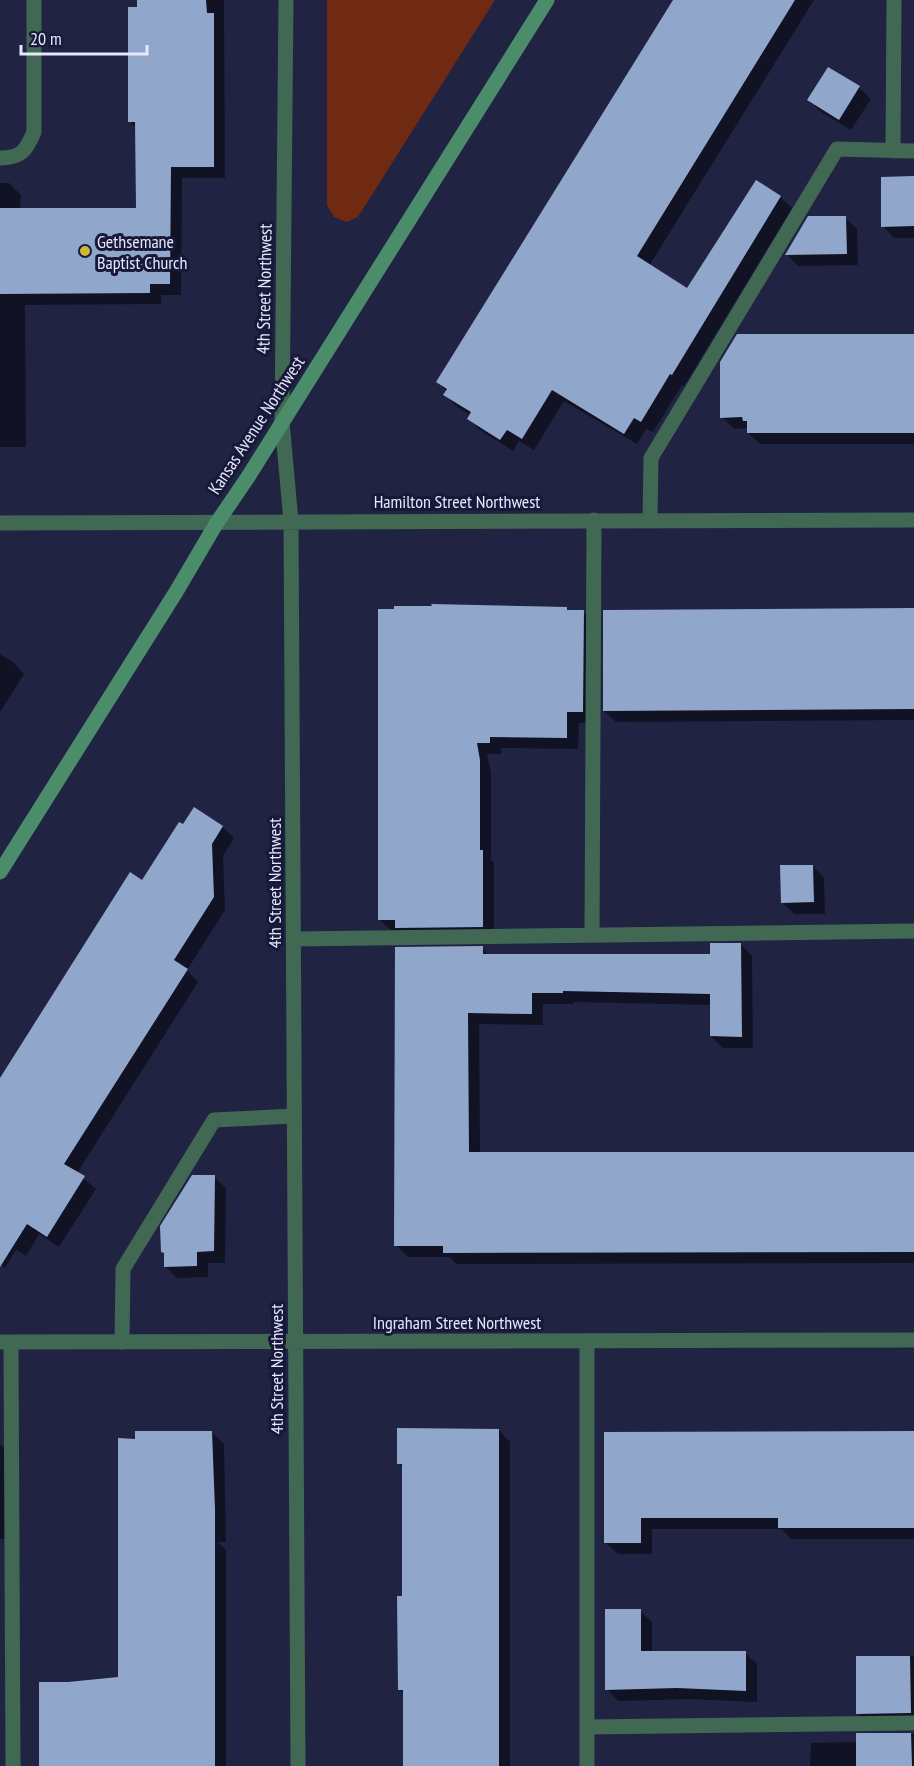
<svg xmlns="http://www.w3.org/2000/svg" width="914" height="1766" viewBox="0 0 914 1766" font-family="'PT Sans Narrow',sans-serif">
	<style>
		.green { fill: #6f2a11 }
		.shadow { fill: #0007 }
		.building { fill: #90a7cb }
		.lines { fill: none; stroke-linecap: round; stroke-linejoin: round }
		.lane { stroke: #416853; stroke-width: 15 }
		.street { stroke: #416853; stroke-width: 15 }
		.secondary { stroke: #4b8c6a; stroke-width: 15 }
		.poi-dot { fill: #ceb837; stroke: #181938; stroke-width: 2 }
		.labels { text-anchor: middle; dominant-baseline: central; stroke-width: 6; stroke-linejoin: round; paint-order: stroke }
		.poi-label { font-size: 18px; fill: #e5e8fe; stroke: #181938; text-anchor: start }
		.street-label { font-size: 18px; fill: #e5e8fe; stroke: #181938 }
	</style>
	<rect width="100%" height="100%" fill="#212343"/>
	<path class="green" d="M 327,0 L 495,0 L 358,217 L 347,222 L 334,217 L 327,205 Z"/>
	<path class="shadow" d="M 138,0 L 224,0 L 225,178 L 182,178 L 181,295 L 161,295 L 161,304 L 25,305 L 26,447 L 0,447 L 0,183 L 9,183 L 21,195 L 20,210 L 137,209 L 137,129 L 129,121 Z
		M 675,0 L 814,0 L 649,266 L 687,290 L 780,197 L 792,208 L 684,386 L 682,385 L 653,432 L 646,429 L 637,444 L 564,401 L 534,450 L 519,441 L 513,451 L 480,430 L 468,418 L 470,415 L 457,407 L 445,395 L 447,392 L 438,382 Z
		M 829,69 L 859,88 L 871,99 L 851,130 L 821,112 L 809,100 Z
		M 914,178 L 914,238 L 894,238 L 883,226 Z
		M 845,218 L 857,229 L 858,265 L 798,266 L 787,254 Z
		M 914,335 L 914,444 L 760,444 L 748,433 L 748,428 L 734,429 L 722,417 Z
		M 567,609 L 570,612 L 583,612 L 595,624 L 594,723 L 579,723 L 578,749 L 501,748 L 501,754 L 487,754 L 491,773 L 491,860 L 494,863 L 494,938 L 392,931 L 380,920 L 380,610 Z
		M 914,610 L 914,720 L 616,722 L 604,711 Z
		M 0,654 L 13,662 L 24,674 L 0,712 Z
		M 222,827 L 234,838 L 223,856 L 225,910 L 187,970 L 198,982 L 77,1173 L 96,1189 L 59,1247 L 39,1234 L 26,1256 L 16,1250 L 5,1268 L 0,1264 L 0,1080 L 142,882 Z
		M 813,866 L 824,878 L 825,914 L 794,914 L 782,902 Z
		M 741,944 L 752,956 L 753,1048 L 723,1048 L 711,1036 L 711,1005 L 574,1002 L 574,1004 L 543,1004 L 543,1025 L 479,1024 L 480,1153 L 914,1153 L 914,1263 L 456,1264 L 450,1257 L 408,1257 L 396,1245 L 482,948 L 490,956 L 711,955 Z
		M 214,1177 L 226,1188 L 225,1263 L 208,1263 L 208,1277 L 177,1278 L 165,1266 L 165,1255 L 162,1252 Z
		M 499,1430 L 510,1442 L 510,1766 L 405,1766 L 405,1695 L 399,1689 L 403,1597 L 404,1468 L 399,1463 Z
		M 212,1433 L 224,1444 L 226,1542 L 218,1542 L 226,1550 L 226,1766 L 40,1766 L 68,1684 L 120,1678 L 136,1441 Z
		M 914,1433 L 914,1539 L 791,1539 L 782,1529 L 652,1529 L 652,1554 L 618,1554 L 606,1543 L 606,1434 Z
		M 0,1444 L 13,1455 L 13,1539 L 0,1539 Z
		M 640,1611 L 652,1622 L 652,1653 L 745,1653 L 757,1664 L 757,1702 L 689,1699 L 618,1701 L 607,1689 Z
		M 914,1656 L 914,1725 L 869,1725 L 858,1713 L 858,1657 Z
		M 914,1734 L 914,1766 L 810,1766 L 811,1743 L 858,1742 L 858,1735 Z"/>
	<path class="building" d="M 137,0 L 206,0 L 207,13 L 214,13 L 214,167 L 171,167 L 170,284 L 150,284 L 150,293 L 0,294 L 0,208 L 136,208 L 135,122 L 128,122 L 128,7 L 137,7 Z
		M 673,0 L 795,0 L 637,256 L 687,288 L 756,180 L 781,196 L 672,375 L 670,374 L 641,422 L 634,418 L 624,434 L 552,390 L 522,439 L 507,430 L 500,440 L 467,419 L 471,412 L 443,395 L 447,389 L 436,382 Z
		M 828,67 L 860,86 L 839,120 L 807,100 Z
		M 914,176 L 914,226 L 881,227 L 881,177 Z
		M 808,216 L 846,216 L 847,254 L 785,255 Z
		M 737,334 L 914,334 L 914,433 L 747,433 L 747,421 L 743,421 L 742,417 L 720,418 L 720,362 Z
		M 431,604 L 567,607 L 567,610 L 584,610 L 583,712 L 567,712 L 567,738 L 490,737 L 490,743 L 477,743 L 480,760 L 480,850 L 483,850 L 483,927 L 395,928 L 395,920 L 378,920 L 378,609 L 394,609 L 394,606 L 432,606 Z
		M 914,608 L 914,709 L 603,711 L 603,610 Z
		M 194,807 L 223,826 L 212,844 L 214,897 L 174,960 L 188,969 L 64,1164 L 85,1176 L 47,1237 L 27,1224 L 0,1267 L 0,1078 L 130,872 L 142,880 L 179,822 L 183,824 Z
		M 780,865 L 813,865 L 814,902 L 781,903 Z
		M 710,943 L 741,943 L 742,1037 L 710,1036 L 710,994 L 563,991 L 563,993 L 532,993 L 532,1014 L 468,1013 L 469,1152 L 914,1152 L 914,1252 L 443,1253 L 443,1246 L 394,1246 L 395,947 L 483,946 L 483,954 L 710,954 Z
		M 192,1175 L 215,1175 L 214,1251 L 197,1252 L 197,1266 L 164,1267 L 164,1253 L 161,1252 L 160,1226 Z
		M 397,1428 L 499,1429 L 499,1766 L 403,1766 L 403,1690 L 398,1690 L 397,1596 L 402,1596 L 402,1464 L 397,1464 Z
		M 135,1431 L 212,1431 L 215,1509 L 215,1766 L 39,1766 L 39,1682 L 68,1682 L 118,1677 L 118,1438 L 135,1439 Z
		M 914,1431 L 914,1528 L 778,1528 L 778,1518 L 641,1518 L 641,1543 L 604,1543 L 604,1432 Z
		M 605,1609 L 641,1609 L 641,1651 L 746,1651 L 746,1691 L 677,1688 L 605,1690 Z
		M 856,1656 L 910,1656 L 911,1713 L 856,1714 Z
		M 856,1733 L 911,1733 L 912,1766 L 856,1766 Z"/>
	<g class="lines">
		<path class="lane" d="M 893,151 L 894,0
			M 0,158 C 21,158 26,151 34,132 L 34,0
			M 650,520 L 651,458 L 837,149 L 914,151
			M 592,935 L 594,520
			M 294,939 L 914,931
			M 587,1341 L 587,1766
			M 122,1342 L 123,1269 L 214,1120 L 294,1116
			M 11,1343 L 13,1766
			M 587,1727 L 914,1723"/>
		<path class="street" d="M 286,0 L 282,422 L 291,521 L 298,1766
			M 0,523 L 914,520
			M 0,1342 L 914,1340"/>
		<path class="secondary" d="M 0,872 L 176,592 L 216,524 L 248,477 L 547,0"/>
	</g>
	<circle class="poi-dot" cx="85" cy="251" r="6"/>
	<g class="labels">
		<g class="poi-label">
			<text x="97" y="241">Gethsemane<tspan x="97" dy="21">Baptist Church</tspan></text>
		</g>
		<g class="street-label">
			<text transform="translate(264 289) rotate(-89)">4th Street Northwest</text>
			<text transform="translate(256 425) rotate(-57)">Kansas Avenue Northwest</text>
			<text x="457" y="501">Hamilton Street Northwest</text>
			<text transform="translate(274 883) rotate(-90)">4th Street Northwest</text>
			<text x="457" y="1322">Ingraham Street Northwest</text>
			<text transform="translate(276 1369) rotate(-90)">4th Street Northwest</text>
		</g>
	</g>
	<path d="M21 45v9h126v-9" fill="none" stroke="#e5e8fe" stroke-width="3"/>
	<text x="30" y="45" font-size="18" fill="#e5e8fe" stroke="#181938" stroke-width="4.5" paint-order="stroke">20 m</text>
</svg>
